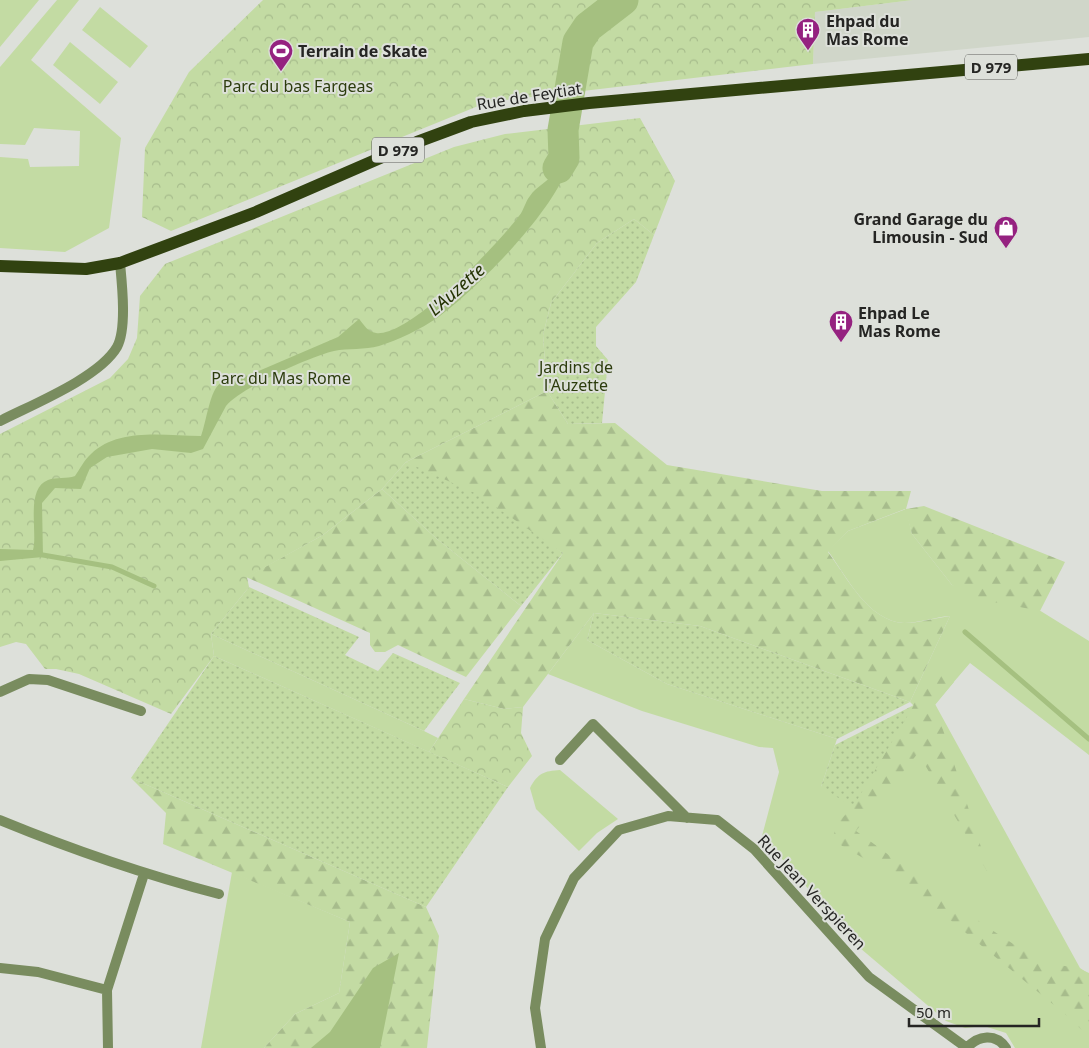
<svg xmlns="http://www.w3.org/2000/svg" width="1089" height="1048" viewBox="0 0 1089 1048" font-family="'Noto Sans',sans-serif">
	<style>
		.built { fill: #d0d6c9 }
		.grass { fill: #c3dba3 }
		.forest { fill: url(#forest-firs) }
		.park { fill: url(#park-crowns) }
		.garden { fill: url(#garden-dots) }
		.water { fill: #a5c080 }
		.lines { fill: none; stroke-linecap: round; stroke-linejoin: round }
		.stream { stroke: #a5c080; stroke-width: 5 }
		.river { stroke: #a5c080; stroke-width: 31 }
		.minor { stroke: #798c5f; stroke-width: 10 }
		.primary { stroke: #314210; stroke-width: 12 }
		.labels { text-anchor: middle; dominant-baseline: central; stroke-width: 4; stroke-linejoin: round; paint-order: stroke }
		.shield { fill: #dde0da; stroke: #5c5d5a; stroke-width: 1 }
		.shield-label { font-size: 15px; font-weight: bold; fill: #252523 }
		.poi-label { font-size: 16px; font-weight: bold; fill: #252523; stroke: #dde0da; text-anchor: start }
		.park-label { font-size: 16px; fill: #2c3c0d; stroke: #dde0da }
		.street-label { font-size: 16px; fill: #252523; stroke: #dde0da }
		.water-label { font-size: 18px; font-style: italic; fill: #243303; stroke: #dde0da }
	</style>
	<defs>
		<pattern id="forest-firs" width="22" height="20" patternUnits="userSpaceOnUse" patternTransform="scale(1.25)"><rect width="22" height="20" fill="#c3dba3"/><path d="M5 1l3.5 6h-7zM16 11l3.5 6h-7z" fill="#a7bc8c"/></pattern>
		<pattern id="park-crowns" width="20" height="18" patternUnits="userSpaceOnUse" patternTransform="scale(1.25)"><rect width="20" height="18" fill="#c3dba3"/><path d="M2 6a3 3 0 1 1 6 0M12 15a3 3 0 1 1 6 0" fill="none" stroke="#a7bc8c"/></pattern>
		<pattern id="garden-dots" width="8" height="8" patternUnits="userSpaceOnUse" patternTransform="scale(1.25)"><rect width="8" height="8" fill="#c3dba3"/><path d="M2 2h.1M6 6h.1" fill="none" stroke="#a7bc8c" stroke-width="1.8" stroke-linecap="round"/></pattern>
	</defs>
	<rect width="100%" height="100%" fill="#dde0da"/>
	<path class="built" d="M 913,0 L 1089,0 L 1089,37 L 813,64 L 815,12 Z"/>
	<path class="grass" d="M 0,0 L 39,0 L 0,47 Z
		M 57,0 L 79,0 L 31,60 L 121,138 L 109,228 L 65,252 L 0,248 L 0,157 L 28,159 L 30,167 L 79,166 L 80,131 L 34,128 L 25,145 L 0,144 L 0,67 Z
		M 100,7 L 148,46 L 130,68 L 82,30 Z
		M 70,42 L 118,82 L 100,104 L 53,65 Z
		M 906,509 L 912,534 L 952,585 L 1018,597 L 1089,641 L 1089,755 L 970,663 L 935,704 L 1080,968 L 1089,974 L 1089,1048 L 1015,1048 L 1006,1033 L 984,1026 L 965,1028 L 946,1021 L 860,948 L 762,836 L 779,772 L 773,748 L 759,747 L 642,711 L 548,674 L 594,613 L 587,640 L 667,684 L 837,739 L 821,787 L 914,706 L 910,702 L 950,616 C 935,617 919,623 904,623 C 868,621 847,577 828,551 L 848,531 Z
		M 211,634 L 424,731 L 438,738 L 429,752 L 214,656 Z
		M 560,770 L 618,819 L 597,833 L 579,851 L 536,809 L 530,788 C 538,773 544,771 560,770 Z
		M 232,872 L 350,922 L 339,993 L 295,1014 L 264,1048 L 201,1048 Z"/>
	<path class="forest" d="M 547,391 L 568,424 L 615,423 L 667,465 L 822,491 L 911,491 L 906,509 L 924,506 L 1065,562 L 1040,611 L 978,599 L 952,585 L 912,534 L 905,509 L 848,531 L 828,552 C 847,577 868,621 904,623 C 919,623 935,618 950,616 L 910,702 L 700,626 L 594,613 L 523,707 L 504,709 L 464,699 L 563,553 L 406,462 Z
		M 382,489 L 437,539 L 521,606 L 466,677 L 398,645 L 385,652 L 375,652 L 370,645 L 370,633 L 246,577 L 323,535 Z
		M 934,670 L 954,682 L 935,705 L 991,878 L 918,753 L 856,831 C 916,874 974,922 1038,959 C 1053,967 1073,964 1089,973 L 1089,1037 L 1065,1014 L 901,880 L 832,840 L 838,822 L 853,807 Z
		M 131,778 L 426,907 L 439,936 L 427,1048 L 264,1048 L 295,1014 L 339,993 L 350,922 L 163,844 L 166,813 Z"/>
	<path class="park" d="M 263,0 L 913,0 L 815,12 L 813,64 L 488,102 L 171,231 L 142,217 L 145,148 L 189,72 Z
		M 640,118 L 675,181 L 654,235 L 634,219 L 597,243 L 551,303 L 543,335 L 547,391 L 406,462 L 382,489 L 323,535 L 247,577 L 249,587 L 211,634 L 214,656 L 171,714 L 79,674 L 56,669 L 45,669 L 26,644 L 16,642 L 0,647 L 0,434 L 110,378 L 128,359 L 137,338 L 140,296 L 165,264 L 454,147 L 505,134 Z
		M 464,699 L 504,709 L 523,707 L 521,733 L 532,756 L 508,787 L 429,752 Z"/>
	<path class="garden" d="M 634,219 L 654,235 L 636,282 L 596,327 L 596,346 L 608,360 L 602,423 L 568,424 L 547,391 L 543,335 L 551,303 L 597,243 Z
		M 406,462 L 477,494 L 563,553 L 521,606 L 437,539 L 382,489 Z
		M 249,587 L 359,637 L 345,655 L 378,671 L 393,653 L 460,683 L 424,731 L 211,634 Z
		M 594,613 L 700,626 L 910,702 L 837,739 L 667,684 L 587,640 Z
		M 214,656 L 508,787 L 426,907 L 131,778 Z
		M 914,705 L 853,807 L 821,787 L 835,745 Z"/>
	<path class="water" d="M 616,0 L 638,0 C 596,22 581,31 575,80 L 568,81 C 573,35 579,28 616,0 Z
		M 568,126 C 568,139 572,155 567,168 C 552,213 476,290 437,318 C 421,329 398,340 379,346 C 365,350 348,348 334,351 C 311,356 239,389 226,406 L 203,449 L 191,453 L 152,449 L 107,457 L 90,468 L 81,489 L 55,488 L 42,503 L 43,557 L 0,561 L 0,549 L 33,550 C 38,532 25,489 48,480 C 56,477 67,479 75,476 C 80,469 84,460 91,454 C 119,427 165,436 201,436 C 206,424 210,388 221,383 C 224,382 230,382 233,382 L 338,337 L 359,319 C 364,325 368,332 376,333 C 409,338 500,242 519,216 C 524,210 525,202 530,196 C 536,186 549,182 554,172 C 562,158 560,142 559,127 Z
		M 399,953 L 380,1048 L 311,1048 L 330,1032 L 373,968 Z"/>
	<g class="lines">
		<path class="stream" d="M 37,554 L 112,567 L 154,586
			M 965,632 L 1089,739"/>
		<path class="river" d="M 558,168 L 564,158 L 563,130 L 578,42 L 588,27 L 623,0"/>
		<path class="minor" d="M 0,421 C 31,405 99,378 117,347 C 127,329 122,284 120,263
			M 0,692 L 29,679 L 48,680 L 141,711
			M 560,760 L 593,724 L 687,818
			M 0,820 C 73,850 143,874 219,894
			M 0,968 L 38,972 L 107,990
			M 108,1048 L 107,990 L 144,874
			M 541,1048 L 535,1008 L 545,939 L 574,878 L 619,830 L 668,816 L 717,820 L 754,849 L 869,977 L 967,1048
			M 967,1048 C 978,1035 996,1033 1006,1048"/>
		<path class="primary" d="M 0,266 L 86,269 L 120,263 L 256,212 L 417,142 L 471,122 L 524,111 L 589,103 L 1089,59"/>
	</g>
	<defs>
		<symbol id="building-pin" viewBox="-11 -11 22 30"><path d="M0 17L-7.5 6A9.5 9.5 0 1 1 7.5 6Z" fill="#952280" stroke="#dde0da"/><path d="M-4-6H4V6H1V3H-1V6H-4ZM-2.5-4.3h1.7v1.8h-1.7ZM.8-4.3h1.7v1.8H.8ZM-2.5-1h1.7V.8h-1.7ZM.8-1h1.7V.8H.8Z" fill="#fff"/></symbol>
		<symbol id="stadium-pin" viewBox="-11 -11 22 30"><path d="M0 17L-7.5 6A9.5 9.5 0 1 1 7.5 6Z" fill="#952280" stroke="#dde0da"/><path d="M0-5a6.5 5 0 1 0 0 10a6.5 5 0 1 0 0-10ZM-3.5-1.8h7v3.6h-7Z" fill="#fff"/></symbol>
		<symbol id="shop-pin" viewBox="-11 -11 22 30"><path d="M0 17L-7.5 6A9.5 9.5 0 1 1 7.5 6Z" fill="#952280" stroke="#dde0da"/><path d="M-5-2.5h2.3a2.7 3.5 0 0 1 5.4 0H5L5.5 6h-11ZM-1.5-2.5h3a1.5 2.3 0 0 0-3 0Z" fill="#fff"/></symbol>
	</defs>
	<g fill-rule="evenodd">
		<use href="#building-pin" x="794" y="16" width="28" height="38"/>
		<use href="#stadium-pin" x="267" y="37" width="28" height="38"/>
		<use href="#shop-pin" x="992" y="214" width="28" height="38"/>
		<use href="#building-pin" x="827" y="308" width="28" height="38"/>
	</g>
	<g class="labels">
		<g class="shield">
			<rect x="965" y="54.5" width="52" height="25" rx="4"/>
			<rect x="372" y="137.5" width="52" height="25" rx="4"/>
		</g>
		<g class="shield-label">
			<text x="991" y="67">D 979</text>
			<text x="398" y="150">D 979</text>
		</g>
		<g class="poi-label">
			<text x="826" y="21">Ehpad du<tspan x="826" dy="18">Mas Rome</tspan></text>
			<text x="298" y="51">Terrain de Skate</text>
			<text x="988" y="219" text-anchor="end">Grand Garage du<tspan x="988" dy="18">Limousin - Sud</tspan></text>
			<text x="858" y="313">Ehpad Le<tspan x="858" dy="18">Mas Rome</tspan></text>
		</g>
		<g class="park-label">
			<text x="298" y="86">Parc du bas Fargeas</text>
			<text x="576" y="367">Jardins de<tspan x="576" dy="18">l'Auzette</tspan></text>
			<text x="281" y="378">Parc du Mas Rome</text>
		</g>
		<g class="street-label">
			<text transform="translate(529 96) rotate(-9)">Rue de Feytiat</text>
			<text transform="translate(812 892) rotate(47)">Rue Jean Verspieren</text>
		</g>
		<g class="water-label">
			<text transform="translate(456 289) rotate(-41)">L'Auzette</text>
		</g>
	</g>
	<path d="M909 1018v8h130v-8" fill="none" stroke="#252523" stroke-width="2.5"/>
	<text x="916" y="1018" font-size="15" fill="#252523" stroke="#dde0da" stroke-width="4" paint-order="stroke">50 m</text>
</svg>
